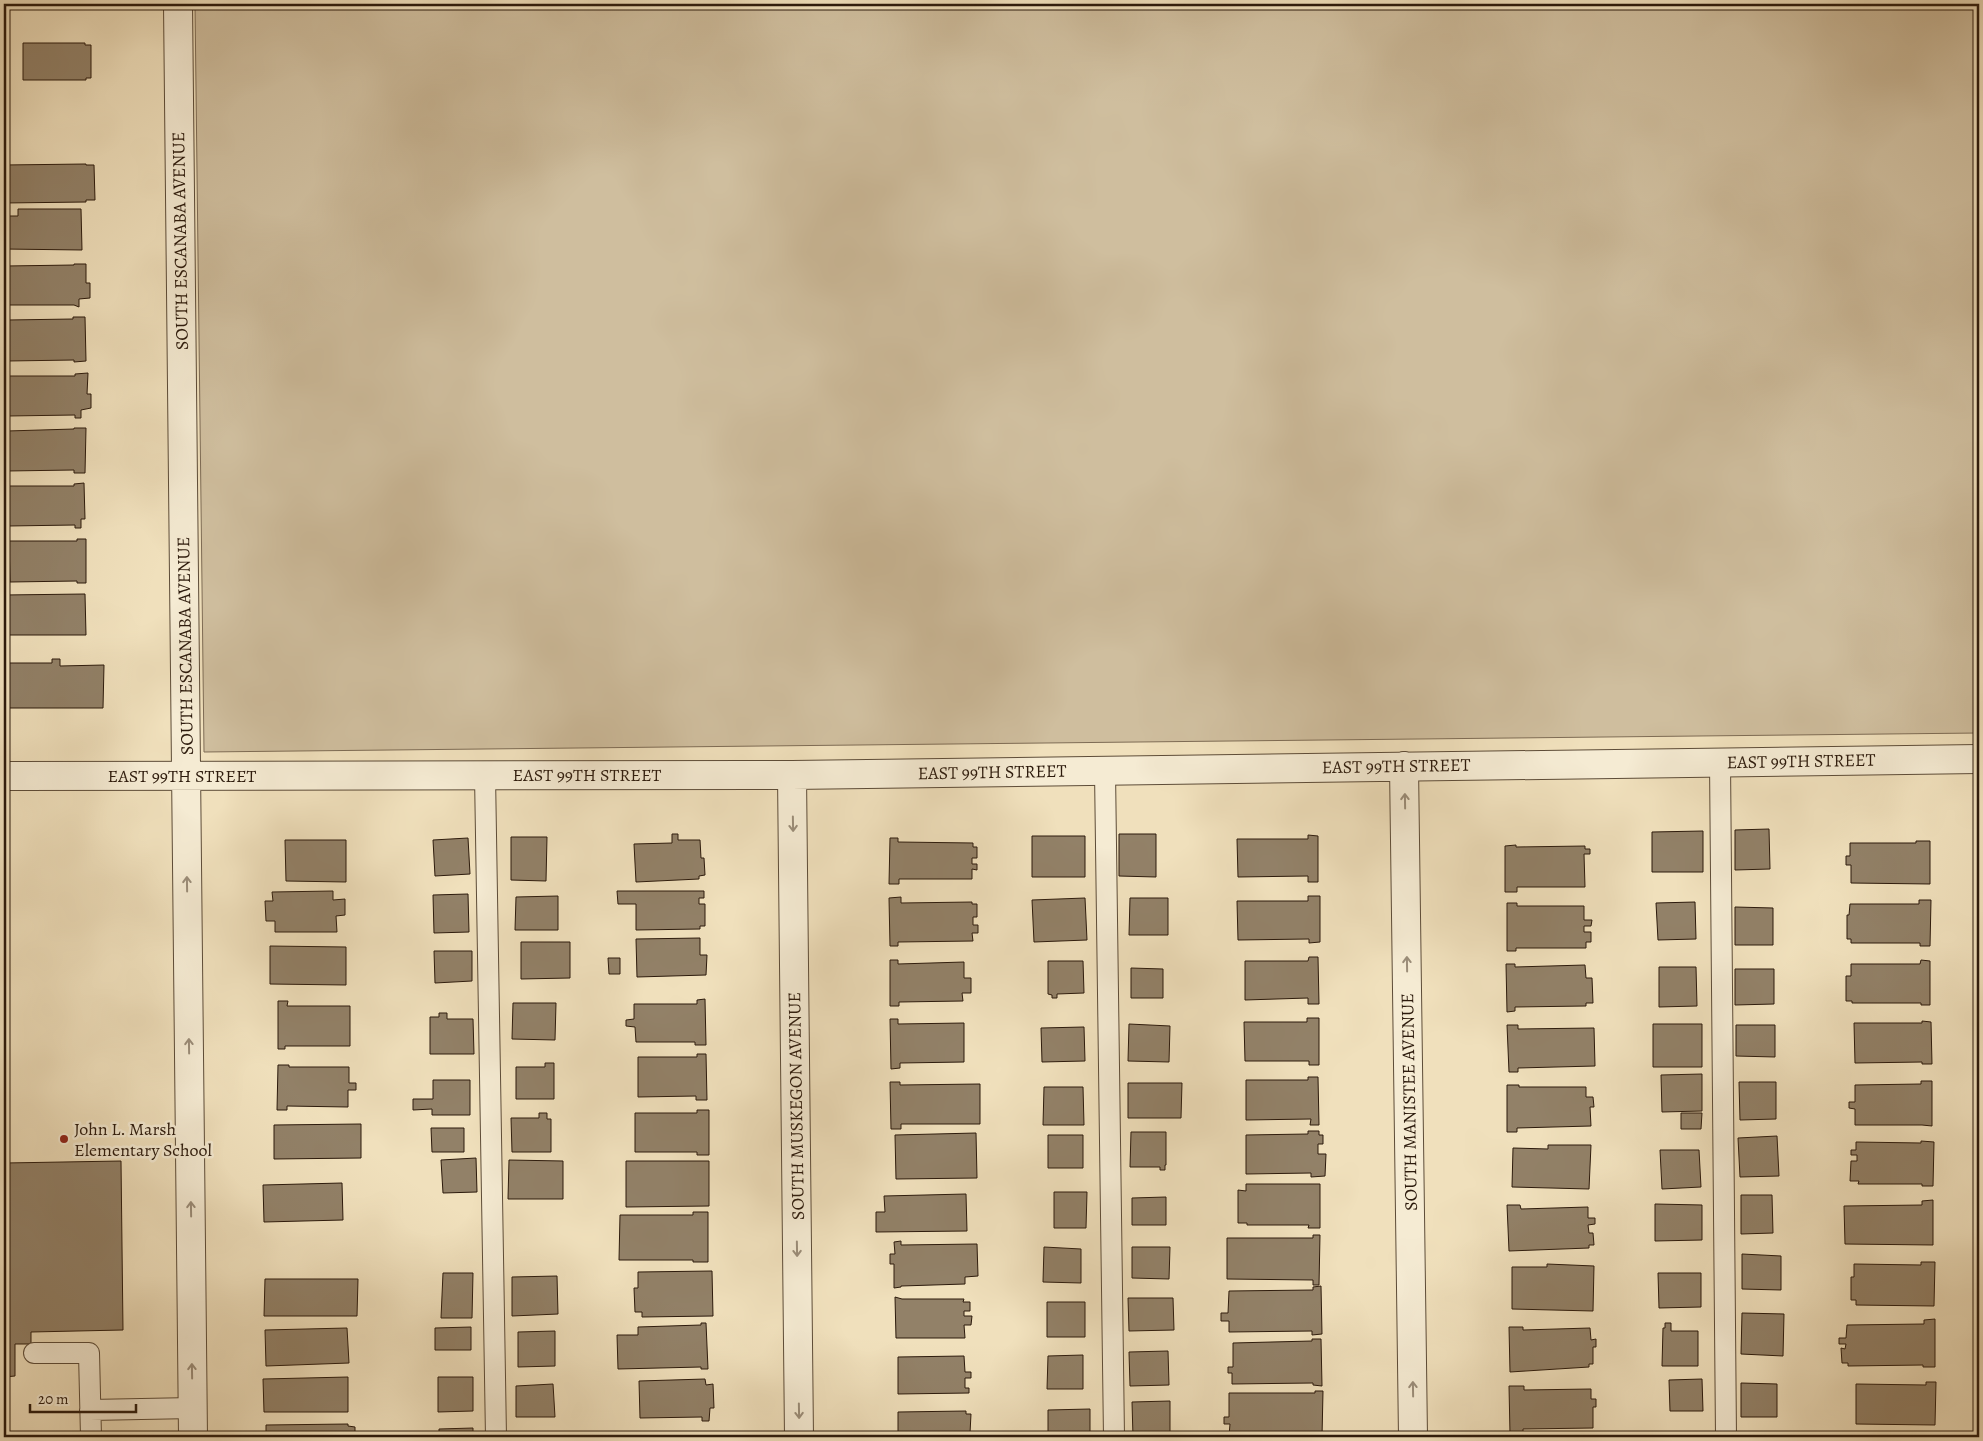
<svg xmlns="http://www.w3.org/2000/svg" width="1983" height="1441" viewBox="0 0 1983 1441" font-family="Alegreya,serif">
	<style>
		.green { fill: #cfbe9e; stroke: #7e6c55 }
		.building { fill: #928168; stroke: #2c1a0c }
		.lines { fill: none; stroke-linecap: round; stroke-linejoin: round }
		.service-casing { stroke: #5d4c38; stroke-width: 22 }
		.minor-casing { stroke: #5d4c38; stroke-width: 30 }
		.service { stroke: #f5ebd3; stroke-width: 20 }
		.minor { stroke: #f5ebd3; stroke-width: 28 }
		.oneway { stroke: #9b8d79 }
		.poi-dot { fill: #8f2418; stroke: #f5ebd3; stroke-width: 2 }
		.labels { text-anchor: middle; dominant-baseline: central; stroke-width: 5; stroke-linejoin: round; paint-order: stroke }
		.street-label { font-size: 18px; fill: #2c1a0c; stroke: #f5ebd3 }
		.poi-label { font-size: 18px; fill: #2c1a0c; stroke: #f5ebd3; text-anchor: start }
	</style>
	<rect width="100%" height="100%" fill="#f0e0bc"/>
	<filter id="stains"><feTurbulence type="fractalNoise" baseFrequency=".004" numOctaves="4"/><feColorMatrix values="0 0 0 0 .2 0 0 0 0 .09 0 0 0 0 .02 0 0 0 .5 -.17"/></filter>
	<radialGradient id="worn" r=".72"><stop offset=".6" stop-color="#630" stop-opacity="0"/><stop offset="1" stop-color="#630" stop-opacity=".3"/></radialGradient>
	<path class="green" d="M 195,4 L 1979,4 L 1979,733 L 204,752 Z"/>
	<path class="building" d="M 23,43 L 85,43 L 85,45 L 91,45 L 91,78 L 86,78 L 86,80 L 23,80 Z
		M 86,164 L 86,165 L 94,165 L 95,200 L 86,200 L 86,202 L 4,203 L 4,165 Z
		M 18,209 L 81,209 L 82,250 L 4,249 L 4,216 L 18,216 Z
		M 74,264 L 86,264 L 86,283 L 90,283 L 90,298 L 79,299 L 79,307 L 74,305 L 6,305 L 6,303 L 4,303 L 4,271 L 6,271 L 6,266 L 74,265 Z
		M 73,317 L 85,317 L 86,361 L 74,362 L 74,360 L 8,361 L 8,320 L 73,319 Z
		M 88,373 L 87,394 L 91,394 L 91,408 L 81,410 L 81,418 L 75,418 L 75,415 L 8,416 L 7,376 L 75,376 L 75,374 Z
		M 74,428 L 86,428 L 85,473 L 74,473 L 74,470 L 7,471 L 7,431 L 74,429 Z
		M 84,483 L 85,519 L 81,519 L 81,528 L 75,528 L 75,525 L 8,526 L 9,486 L 74,486 L 74,484 Z
		M 77,539 L 86,539 L 86,583 L 77,583 L 77,581 L 10,582 L 9,541 L 77,541 Z
		M 85,594 L 86,635 L 4,635 L 4,595 Z
		M 52,659 L 60,659 L 60,666 L 104,665 L 103,708 L 7,708 L 7,663 L 52,663 Z
		M 4,663 L 7,663 L 7,708 L 4,708 Z
		M 1769,829 L 1770,869 L 1735,870 L 1735,830 Z
		M 1703,831 L 1703,872 L 1652,872 L 1652,832 Z
		M 672,834 L 678,834 L 678,840 L 700,840 L 701,858 L 704,858 L 705,875 L 699,876 L 699,879 L 636,882 L 634,844 L 672,843 Z
		M 1119,834 L 1156,834 L 1156,877 L 1119,876 Z
		M 1308,835 L 1318,836 L 1318,882 L 1308,882 L 1308,876 L 1238,877 L 1237,839 L 1308,839 Z
		M 1032,836 L 1085,836 L 1085,877 L 1032,877 Z
		M 511,837 L 547,837 L 546,881 L 511,880 Z
		M 468,838 L 470,874 L 435,876 L 433,840 Z
		M 890,838 L 898,838 L 898,842 L 973,843 L 973,847 L 977,847 L 977,858 L 972,858 L 972,864 L 977,864 L 977,870 L 972,869 L 972,879 L 899,879 L 899,884 L 889,884 Z
		M 285,840 L 346,840 L 346,882 L 286,881 Z
		M 1916,841 L 1930,841 L 1930,884 L 1851,883 L 1851,865 L 1846,865 L 1846,856 L 1850,856 L 1850,843 L 1916,843 Z
		M 1516,845 L 1516,847 L 1585,846 L 1585,849 L 1590,849 L 1590,854 L 1584,854 L 1585,887 L 1517,887 L 1517,892 L 1505,892 L 1505,846 Z
		M 333,891 L 333,900 L 345,899 L 345,915 L 336,916 L 337,932 L 275,932 L 275,921 L 266,921 L 265,901 L 273,901 L 272,892 Z
		M 617,891 L 704,891 L 704,898 L 699,898 L 699,904 L 705,904 L 705,926 L 700,926 L 700,929 L 636,930 L 636,904 L 618,904 Z
		M 468,894 L 469,932 L 434,933 L 433,895 Z
		M 558,896 L 558,930 L 515,930 L 516,897 Z
		M 1308,896 L 1320,896 L 1320,942 L 1309,943 L 1309,939 L 1238,940 L 1237,901 L 1308,901 Z
		M 901,897 L 901,903 L 972,902 L 972,904 L 977,904 L 977,917 L 973,917 L 973,925 L 978,925 L 978,933 L 972,933 L 973,941 L 898,942 L 898,946 L 890,946 L 889,898 Z
		M 1085,898 L 1087,940 L 1034,942 L 1032,900 Z
		M 1130,898 L 1168,898 L 1168,935 L 1129,935 Z
		M 1919,900 L 1931,900 L 1930,946 L 1920,946 L 1920,943 L 1851,943 L 1851,939 L 1847,939 L 1847,915 L 1849,915 L 1850,904 L 1919,904 Z
		M 1695,902 L 1696,939 L 1658,940 L 1656,903 Z
		M 1507,903 L 1517,903 L 1517,906 L 1584,906 L 1584,920 L 1592,920 L 1591,926 L 1584,926 L 1584,932 L 1591,932 L 1591,942 L 1586,942 L 1586,948 L 1516,948 L 1516,951 L 1507,951 Z
		M 1735,907 L 1773,908 L 1773,945 L 1735,945 Z
		M 700,938 L 700,955 L 707,955 L 706,975 L 637,977 L 636,939 Z
		M 521,942 L 570,942 L 570,978 L 521,979 Z
		M 270,946 L 346,947 L 346,985 L 270,984 Z
		M 434,951 L 472,951 L 472,981 L 435,983 Z
		M 1309,957 L 1318,957 L 1319,1004 L 1308,1004 L 1308,998 L 1245,1000 L 1245,961 L 1308,961 Z
		M 608,958 L 620,958 L 620,974 L 609,974 Z
		M 890,960 L 898,960 L 898,964 L 964,962 L 964,978 L 971,978 L 971,993 L 962,993 L 963,1001 L 899,1002 L 899,1006 L 890,1006 Z
		M 1921,960 L 1930,961 L 1930,1005 L 1921,1005 L 1921,1003 L 1852,1003 L 1852,1001 L 1846,1001 L 1846,976 L 1851,976 L 1851,964 L 1920,964 Z
		M 1048,961 L 1083,961 L 1084,993 L 1057,994 L 1057,998 L 1052,998 L 1052,995 L 1048,994 Z
		M 1506,964 L 1515,964 L 1515,967 L 1585,965 L 1586,978 L 1592,978 L 1593,1003 L 1586,1003 L 1586,1006 L 1515,1007 L 1515,1011 L 1507,1012 Z
		M 1659,967 L 1696,967 L 1697,1006 L 1659,1007 Z
		M 1131,968 L 1163,969 L 1163,998 L 1131,998 Z
		M 1735,969 L 1774,969 L 1774,1004 L 1735,1005 Z
		M 705,999 L 706,1045 L 695,1045 L 695,1042 L 636,1042 L 635,1027 L 626,1026 L 626,1020 L 634,1019 L 634,1004 L 697,1004 L 697,1000 Z
		M 278,1001 L 288,1001 L 287,1006 L 350,1006 L 350,1046 L 285,1046 L 285,1049 L 278,1049 Z
		M 513,1003 L 556,1003 L 555,1040 L 512,1039 Z
		M 439,1013 L 447,1013 L 447,1019 L 473,1019 L 474,1054 L 430,1054 L 430,1017 L 439,1017 Z
		M 1307,1018 L 1319,1018 L 1319,1065 L 1309,1065 L 1309,1061 L 1245,1061 L 1244,1022 L 1307,1022 Z
		M 890,1019 L 898,1019 L 898,1024 L 964,1023 L 964,1062 L 900,1063 L 900,1068 L 891,1069 Z
		M 1922,1021 L 1931,1022 L 1932,1064 L 1922,1064 L 1922,1062 L 1855,1063 L 1854,1023 L 1922,1023 Z
		M 1129,1024 L 1170,1026 L 1169,1062 L 1128,1061 Z
		M 1653,1024 L 1702,1024 L 1702,1067 L 1653,1067 Z
		M 1507,1025 L 1518,1025 L 1518,1029 L 1594,1028 L 1595,1066 L 1518,1068 L 1518,1072 L 1509,1072 Z
		M 1736,1025 L 1775,1025 L 1775,1057 L 1736,1056 Z
		M 1084,1027 L 1085,1061 L 1042,1062 L 1041,1028 Z
		M 697,1054 L 706,1054 L 707,1100 L 696,1100 L 696,1096 L 638,1097 L 638,1057 L 697,1057 Z
		M 545,1063 L 554,1063 L 554,1099 L 516,1099 L 516,1067 L 545,1067 Z
		M 278,1065 L 289,1065 L 289,1067 L 349,1067 L 349,1083 L 356,1083 L 356,1090 L 348,1090 L 348,1107 L 287,1106 L 287,1110 L 277,1110 Z
		M 1702,1074 L 1702,1111 L 1662,1112 L 1661,1075 Z
		M 1308,1077 L 1318,1077 L 1319,1125 L 1310,1125 L 1311,1119 L 1246,1120 L 1246,1080 L 1308,1080 Z
		M 433,1080 L 470,1080 L 470,1115 L 432,1115 L 432,1109 L 413,1110 L 413,1099 L 433,1099 Z
		M 1921,1081 L 1932,1081 L 1932,1126 L 1922,1125 L 1855,1125 L 1855,1109 L 1849,1108 L 1849,1102 L 1855,1102 L 1855,1085 L 1921,1084 Z
		M 890,1082 L 900,1082 L 900,1085 L 980,1084 L 980,1124 L 901,1124 L 901,1129 L 891,1129 Z
		M 1739,1082 L 1776,1082 L 1776,1119 L 1740,1120 Z
		M 1128,1083 L 1182,1083 L 1181,1118 L 1128,1118 Z
		M 1507,1085 L 1519,1085 L 1519,1087 L 1586,1087 L 1586,1097 L 1593,1097 L 1594,1107 L 1590,1107 L 1591,1126 L 1517,1128 L 1517,1132 L 1507,1132 Z
		M 1044,1087 L 1083,1087 L 1084,1125 L 1043,1125 Z
		M 4,1093 L 5,1163 L 121,1161 L 123,1330 L 31,1332 L 31,1344 L 15,1344 L 15,1376 L 4,1377 Z
		M 697,1110 L 709,1110 L 709,1155 L 697,1155 L 697,1152 L 635,1152 L 635,1113 L 697,1113 Z
		M 539,1113 L 547,1113 L 547,1119 L 551,1119 L 551,1152 L 512,1152 L 511,1118 L 539,1118 Z
		M 1681,1113 L 1702,1113 L 1701,1129 L 1681,1129 Z
		M 361,1124 L 361,1158 L 274,1159 L 274,1125 Z
		M 431,1128 L 464,1128 L 464,1152 L 432,1152 Z
		M 1308,1131 L 1319,1131 L 1319,1135 L 1323,1135 L 1323,1144 L 1318,1144 L 1318,1154 L 1326,1154 L 1325,1176 L 1311,1177 L 1311,1173 L 1246,1174 L 1246,1135 L 1308,1134 Z
		M 1131,1132 L 1166,1132 L 1166,1165 L 1165,1165 L 1165,1170 L 1160,1170 L 1160,1167 L 1130,1167 Z
		M 976,1133 L 977,1178 L 896,1179 L 895,1135 Z
		M 1048,1135 L 1083,1135 L 1083,1168 L 1048,1168 Z
		M 1777,1136 L 1779,1176 L 1740,1177 L 1738,1138 Z
		M 1921,1141 L 1934,1142 L 1933,1186 L 1922,1186 L 1922,1184 L 1858,1184 L 1859,1181 L 1850,1181 L 1851,1161 L 1857,1161 L 1857,1155 L 1851,1155 L 1851,1150 L 1856,1150 L 1856,1142 L 1921,1143 Z
		M 1548,1145 L 1591,1145 L 1589,1189 L 1512,1187 L 1513,1148 L 1548,1149 Z
		M 1660,1150 L 1699,1150 L 1701,1187 L 1662,1189 Z
		M 476,1158 L 477,1192 L 443,1193 L 441,1160 Z
		M 509,1160 L 563,1161 L 563,1199 L 508,1199 Z
		M 626,1161 L 709,1161 L 709,1206 L 626,1207 Z
		M 342,1183 L 343,1220 L 264,1222 L 263,1185 Z
		M 1246,1184 L 1320,1184 L 1320,1228 L 1308,1228 L 1309,1225 L 1247,1225 L 1247,1223 L 1238,1223 L 1238,1190 L 1246,1191 Z
		M 1054,1192 L 1087,1192 L 1086,1228 L 1054,1228 Z
		M 966,1194 L 967,1231 L 876,1232 L 876,1212 L 885,1212 L 884,1196 Z
		M 1741,1195 L 1772,1195 L 1773,1233 L 1741,1234 Z
		M 1166,1197 L 1166,1225 L 1132,1225 L 1132,1198 Z
		M 1933,1200 L 1933,1245 L 1845,1244 L 1844,1206 L 1922,1205 L 1922,1201 Z
		M 1655,1204 L 1702,1205 L 1702,1240 L 1655,1241 Z
		M 1507,1205 L 1520,1205 L 1521,1209 L 1588,1207 L 1588,1218 L 1595,1218 L 1595,1224 L 1588,1225 L 1589,1233 L 1593,1233 L 1594,1245 L 1589,1245 L 1589,1248 L 1509,1251 Z
		M 693,1212 L 708,1212 L 708,1262 L 693,1262 L 693,1260 L 619,1260 L 620,1215 L 693,1215 Z
		M 1313,1235 L 1320,1235 L 1319,1285 L 1313,1285 L 1313,1280 L 1227,1279 L 1227,1238 L 1313,1238 Z
		M 901,1241 L 901,1245 L 977,1244 L 978,1276 L 965,1277 L 965,1284 L 901,1286 L 901,1287 L 894,1288 L 894,1264 L 890,1264 L 890,1254 L 895,1254 L 894,1242 Z
		M 1044,1247 L 1081,1249 L 1081,1283 L 1043,1282 Z
		M 1132,1247 L 1170,1247 L 1169,1279 L 1132,1278 Z
		M 1742,1254 L 1781,1256 L 1781,1290 L 1742,1289 Z
		M 1921,1262 L 1935,1262 L 1934,1306 L 1856,1305 L 1856,1300 L 1851,1300 L 1851,1277 L 1854,1277 L 1854,1264 L 1921,1265 Z
		M 1547,1264 L 1594,1266 L 1593,1311 L 1512,1309 L 1512,1267 L 1547,1267 Z
		M 712,1271 L 713,1316 L 642,1317 L 642,1312 L 635,1312 L 634,1288 L 638,1288 L 638,1272 Z
		M 443,1273 L 473,1273 L 472,1318 L 441,1318 Z
		M 1658,1273 L 1701,1273 L 1701,1307 L 1659,1308 Z
		M 557,1276 L 558,1314 L 512,1316 L 512,1277 Z
		M 265,1279 L 358,1279 L 357,1316 L 264,1316 Z
		M 1321,1286 L 1322,1334 L 1312,1335 L 1312,1331 L 1229,1332 L 1229,1321 L 1221,1321 L 1221,1313 L 1228,1313 L 1229,1291 L 1313,1290 L 1313,1287 Z
		M 895,1297 L 902,1299 L 964,1299 L 963,1302 L 970,1302 L 970,1311 L 964,1311 L 964,1316 L 972,1316 L 971,1325 L 964,1325 L 965,1338 L 896,1338 Z
		M 1128,1298 L 1173,1298 L 1174,1330 L 1129,1331 Z
		M 1047,1302 L 1085,1302 L 1085,1337 L 1047,1337 Z
		M 1742,1313 L 1784,1314 L 1783,1356 L 1741,1354 Z
		M 1935,1319 L 1935,1367 L 1923,1367 L 1923,1365 L 1848,1366 L 1848,1363 L 1842,1363 L 1841,1348 L 1845,1349 L 1846,1344 L 1839,1344 L 1839,1338 L 1846,1338 L 1847,1325 L 1924,1324 L 1924,1320 Z
		M 701,1323 L 706,1323 L 708,1369 L 701,1369 L 701,1367 L 618,1369 L 617,1335 L 638,1335 L 638,1327 L 701,1325 Z
		M 1665,1323 L 1671,1323 L 1671,1331 L 1698,1331 L 1698,1366 L 1662,1366 L 1663,1328 L 1665,1328 Z
		M 471,1327 L 471,1350 L 435,1350 L 435,1328 Z
		M 1509,1327 L 1523,1327 L 1523,1330 L 1590,1328 L 1591,1340 L 1596,1339 L 1596,1347 L 1593,1347 L 1593,1364 L 1589,1364 L 1589,1367 L 1510,1372 Z
		M 347,1328 L 349,1363 L 266,1366 L 265,1330 Z
		M 555,1331 L 555,1366 L 518,1367 L 518,1332 Z
		M 1312,1339 L 1321,1339 L 1322,1386 L 1313,1385 L 1313,1383 L 1232,1384 L 1232,1373 L 1228,1373 L 1228,1367 L 1233,1367 L 1233,1343 L 1312,1341 Z
		M 1168,1351 L 1169,1385 L 1130,1386 L 1129,1352 Z
		M 1083,1355 L 1083,1389 L 1047,1389 L 1048,1356 Z
		M 964,1356 L 965,1372 L 971,1372 L 971,1378 L 965,1378 L 965,1388 L 969,1388 L 969,1393 L 898,1394 L 898,1357 Z
		M 348,1377 L 348,1412 L 264,1412 L 263,1379 Z
		M 438,1377 L 473,1377 L 473,1411 L 438,1412 Z
		M 705,1379 L 706,1385 L 713,1384 L 714,1408 L 710,1408 L 709,1421 L 702,1421 L 702,1417 L 640,1418 L 639,1381 Z
		M 1702,1379 L 1703,1411 L 1670,1411 L 1669,1380 Z
		M 1926,1382 L 1936,1382 L 1935,1425 L 1856,1424 L 1856,1384 L 1926,1385 Z
		M 1741,1383 L 1777,1384 L 1777,1417 L 1741,1417 Z
		M 553,1384 L 555,1417 L 516,1417 L 516,1386 Z
		M 1509,1386 L 1524,1386 L 1524,1390 L 1591,1389 L 1591,1399 L 1596,1399 L 1596,1407 L 1593,1407 L 1593,1428 L 1523,1429 L 1523,1433 L 1510,1434 Z
		M 1315,1391 L 1323,1391 L 1322,1437 L 1229,1436 L 1230,1424 L 1224,1424 L 1224,1417 L 1229,1417 L 1229,1393 L 1315,1393 Z
		M 1170,1401 L 1170,1436 L 1133,1437 L 1132,1402 Z
		M 1090,1409 L 1090,1437 L 1048,1437 L 1048,1410 Z
		M 966,1411 L 966,1414 L 971,1414 L 970,1433 L 965,1433 L 965,1437 L 898,1437 L 898,1412 Z
		M 348,1424 L 348,1426 L 355,1427 L 355,1434 L 346,1435 L 347,1437 L 266,1437 L 266,1425 Z
		M 473,1428 L 473,1437 L 439,1437 L 439,1429 Z
		M 705,1432 L 705,1436 L 713,1437 L 640,1437 L 640,1433 Z
		M 554,1433 L 554,1437 L 518,1437 L 518,1434 Z
		M 1741,1434 L 1778,1435 L 1778,1437 L 1741,1437 Z"/>
	<g class="lines">
		<defs>
			<path id="service" d="M 1720,762 L 1726,1437
				M 1105,771 L 1114,1437
				M 485,775 L 496,1437
				M 34,1353 L 89,1353 L 91,1437
				M 90,1410 L 193,1408"/>
			<path id="minor" d="M 178,4 L 193,1437
				M 1404,766 L 1413,1437
				M 792,775 L 799,1437
				M 4,776 L 792,775 L 1979,759"/>
		</defs>
		<use href="#service" class="service-casing"/>
		<use href="#minor" class="minor-casing"/>
		<use href="#service" class="service"/>
		<use href="#minor" class="minor"/>
	</g>
	<defs><path id="oneway-shaft" d="M-6 0H5M1.5-3L5.5 0L1.5 3" fill="none" stroke-width="1.6" stroke-linecap="round" stroke-linejoin="round" transform="scale(1.25)"/></defs>
	<g class="oneway">
		<use href="#oneway-shaft" transform="translate(1405 801) rotate(-91)"/>
		<use href="#oneway-shaft" transform="translate(793 824) rotate(89)"/>
		<use href="#oneway-shaft" transform="translate(187 884) rotate(-91)"/>
		<use href="#oneway-shaft" transform="translate(1407 964) rotate(-91)"/>
		<use href="#oneway-shaft" transform="translate(189 1046) rotate(-91)"/>
		<use href="#oneway-shaft" transform="translate(191 1209) rotate(-91)"/>
		<use href="#oneway-shaft" transform="translate(797 1249) rotate(89)"/>
		<use href="#oneway-shaft" transform="translate(192 1371) rotate(-91)"/>
		<use href="#oneway-shaft" transform="translate(1413 1389) rotate(-91)"/>
		<use href="#oneway-shaft" transform="translate(799 1411) rotate(89)"/>
	</g>
	<circle class="poi-dot" cx="64" cy="1139" r="5"/>
	<g class="labels">
		<g class="street-label">
			<text transform="translate(180 241) rotate(-91)">SOUTH ESCANABA AVENUE</text>
			<text transform="translate(185 646) rotate(-91)">SOUTH ESCANABA AVENUE</text>
			<text transform="translate(1801 761) rotate(-1)">EAST 99TH STREET</text>
			<text transform="translate(1396 766) rotate(-1)">EAST 99TH STREET</text>
			<text transform="translate(992 772) rotate(-1)">EAST 99TH STREET</text>
			<text x="587" y="775">EAST 99TH STREET</text>
			<text x="182" y="776">EAST 99TH STREET</text>
			<text transform="translate(1409 1102) rotate(-91)">SOUTH MANISTEE AVENUE</text>
			<text transform="translate(796 1106) rotate(-91)">SOUTH MUSKEGON AVENUE</text>
		</g>
		<g class="poi-label">
			<text x="74" y="1129">John L. Marsh<tspan x="74" dy="21">Elementary School</tspan></text>
		</g>
	</g>
	<rect width="1983" height="1441" fill="none" stroke="#f0e0bc" stroke-width="20"/>
	<rect x="5" y="5" width="1973" height="1431" fill="none" stroke="#2c1a0c" stroke-width="2.5"/>
	<rect x="10" y="10" width="1963" height="1421" fill="none" stroke="#2c1a0c"/>
	<path d="M30 1404v8h106v-8" fill="none" stroke="#2c1a0c" stroke-width="2.5"/>
	<text x="38" y="1404" font-size="15" fill="#2c1a0c" stroke="#f5ebd3" stroke-width="4" paint-order="stroke">20 m</text>
	<rect width="100%" height="100%" filter="url(#stains)"/>
	<rect width="100%" height="100%" fill="url(#worn)"/>
</svg>
